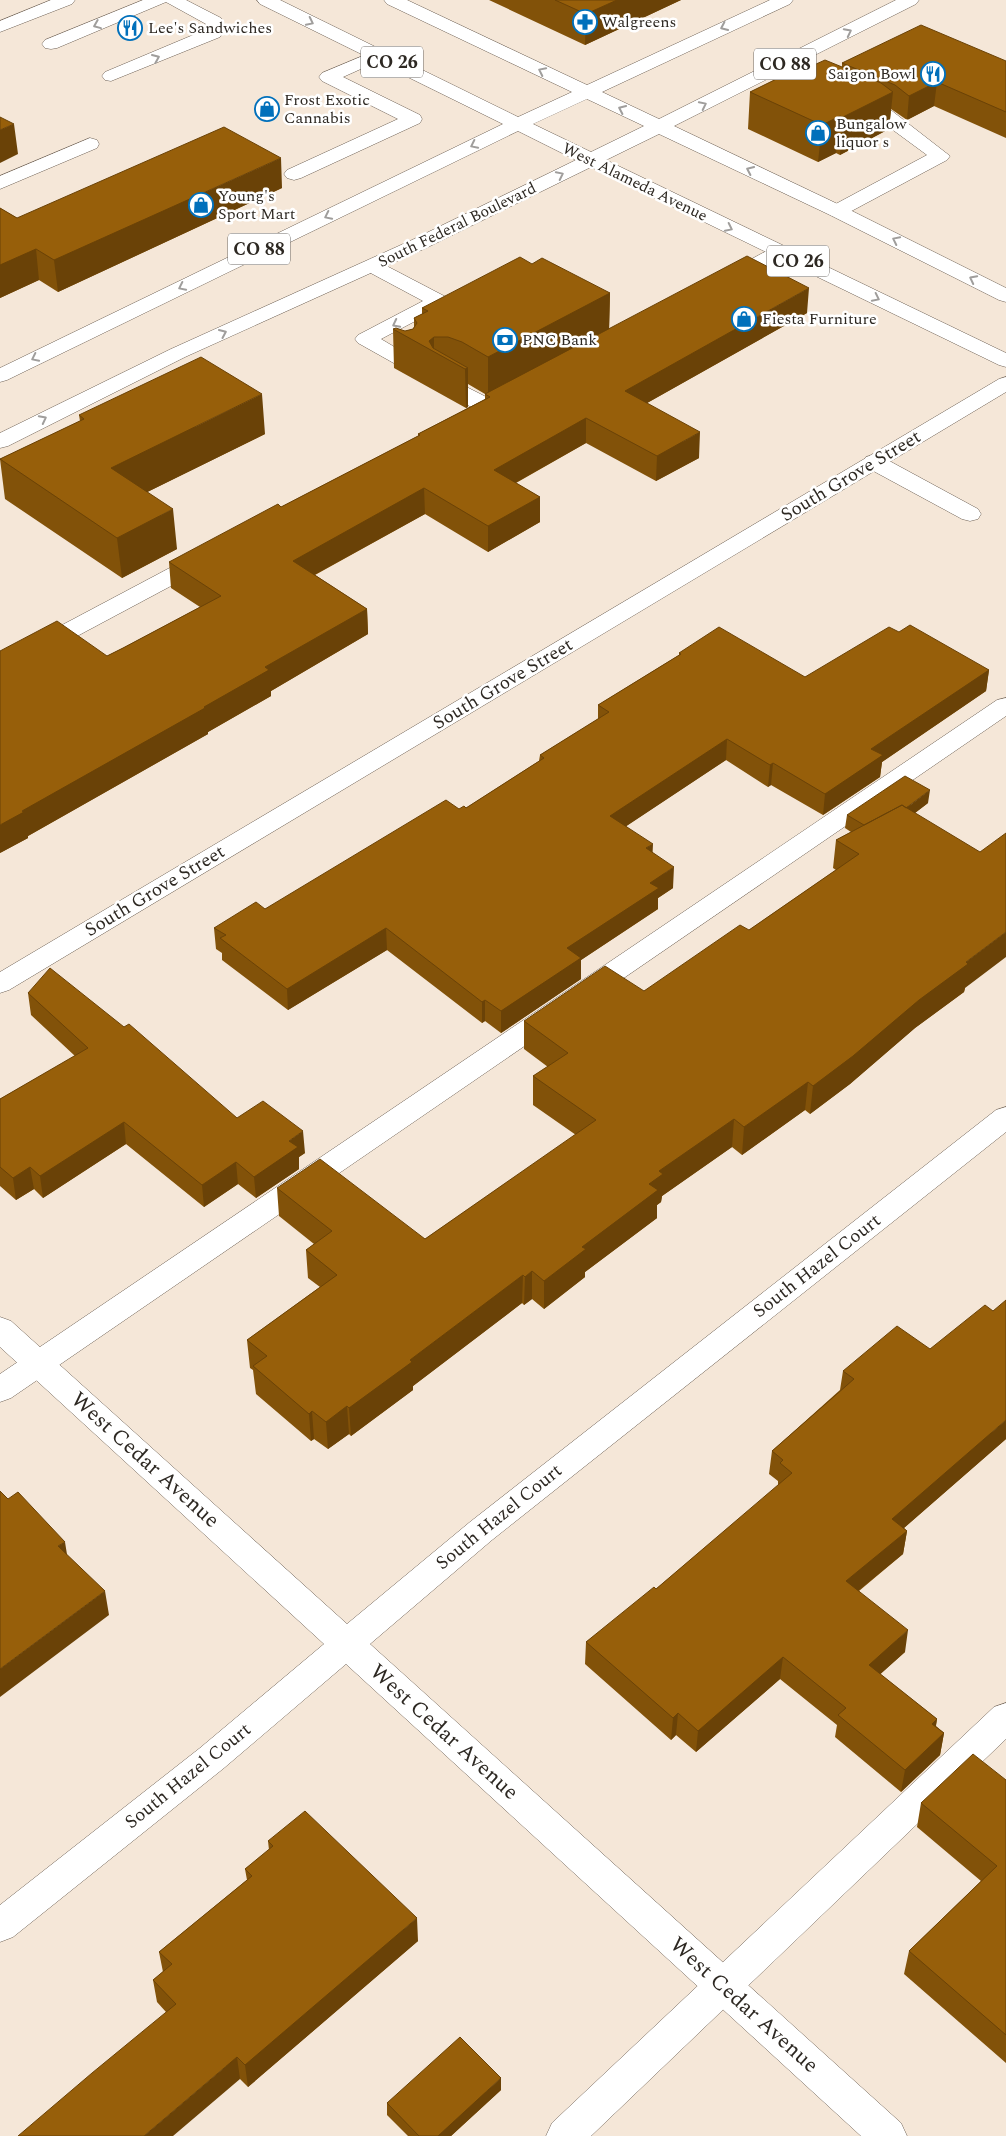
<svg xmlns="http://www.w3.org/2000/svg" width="1006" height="2136" viewBox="0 0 1006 2136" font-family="Spectral,serif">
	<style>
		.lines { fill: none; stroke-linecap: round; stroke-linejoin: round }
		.service-casing { stroke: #6d6054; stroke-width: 1 }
		.minor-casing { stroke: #6d6054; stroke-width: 1 }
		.primary-casing { stroke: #6d6054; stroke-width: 1 }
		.service { fill: #fff; fill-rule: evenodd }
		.minor { fill: #fff; fill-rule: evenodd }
		.primary { fill: #fff; fill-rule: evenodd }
		.wall { fill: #825209 }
		.shaded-wall { fill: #6a4207 }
		.building { fill: #975f0a; stroke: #6a4207 }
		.oneway { stroke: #a09e9c }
		.labels { text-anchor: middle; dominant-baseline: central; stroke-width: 5; stroke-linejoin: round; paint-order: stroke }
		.far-poi-label { font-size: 16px; fill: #2d2822; stroke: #fff; text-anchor: start }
		.far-street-label { font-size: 16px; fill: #2d2822; stroke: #fff }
		.shield { fill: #fff; stroke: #6c6864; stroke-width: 1 }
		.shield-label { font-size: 18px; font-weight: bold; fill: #2d2822 }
		.street-label { font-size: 19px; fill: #2d2822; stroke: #fff }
		.near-street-label { font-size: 22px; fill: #2d2822; stroke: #fff }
	</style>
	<rect width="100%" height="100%" fill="#f5e7d8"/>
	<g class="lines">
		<defs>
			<path id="service" d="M 143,0 L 186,0 L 221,18 C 225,24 224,31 220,37 L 111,81 L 105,80 L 102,76 L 105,72 L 205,30 L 206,24 L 166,2 L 57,48 L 51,49 L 45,48 L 42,44 L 45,40 Z
				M 377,50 L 383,51 L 386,55 L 383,59 L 343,77 L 420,115 L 422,119 L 420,123 L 301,178 L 294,180 L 287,178 L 284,174 L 287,170 L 398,119 L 322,81 L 319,77 L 322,73 Z
				M 776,63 L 892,111 L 950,156 L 947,160 L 844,215 L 837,217 L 830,215 L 827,211 L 830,207 L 927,155 L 878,119 L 770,72 L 767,68 L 770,64 Z
				M 90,138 L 97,140 L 99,144 L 97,148 L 0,189 L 0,176 Z
				M 779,246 L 786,248 L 789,252 L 786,256 L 734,284 L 727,286 L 720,284 L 717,280 L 720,276 L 772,248 Z
				M 372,260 L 379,262 L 446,297 L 449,301 L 446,305 L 381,339 L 413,358 L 416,362 L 413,366 L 406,368 L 399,366 L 358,343 L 355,339 L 358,335 L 423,301 L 365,270 L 362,266 L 365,262 Z
				M 442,376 L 449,378 L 494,401 L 497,406 L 494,411 L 486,412 L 478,411 L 435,386 L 431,382 L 435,378 Z
				M 874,455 L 882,457 L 978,509 L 981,514 L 978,519 L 970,521 L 962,519 L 866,467 L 863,462 L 866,457 Z
				M 204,552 L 212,554 L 215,559 L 212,564 L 8,673 L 0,675 L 0,658 L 196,554 Z
				M 1006,698 L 1006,716 L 11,1398 L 0,1402 L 0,1374 L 997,700 Z
				M 1006,1703 L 1006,1739 L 591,2136 L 546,2136 L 552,2123 L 994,1707 Z"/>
			<path id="minor" d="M 51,0 L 75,0 L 72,4 L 0,32 L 0,21 Z
				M 1006,377 L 1006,392 L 9,990 L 0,993 L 0,972 L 999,379 Z
				M 1006,1107 L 1006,1132 L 492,1540 L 370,1644 L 901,2123 L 907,2136 L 861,2136 L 346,1664 L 224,1768 L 13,1937 L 0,1942 L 0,1905 L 200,1748 L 324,1644 L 0,1347 L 0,1317 L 11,1321 L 347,1624 L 470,1522 L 996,1110 Z"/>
			<path id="primary" d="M 257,0 L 280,0 L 518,117 L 572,92 L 387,4 L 384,0 L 407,0 L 587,85 L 770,0 L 793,0 L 790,4 L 602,92 L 659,119 L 896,0 L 919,0 L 916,4 L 674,126 L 844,207 L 1006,288 L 1006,302 L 999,300 L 830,215 L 659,134 L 606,160 L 1006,353 L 1006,367 L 999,365 L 591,167 L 426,248 L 185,357 L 8,446 L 0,448 L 0,433 L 171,349 L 412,240 L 576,160 L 518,131 L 7,380 L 0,382 L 0,368 L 503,124 L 260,4 ZM 587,99 L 644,126 L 591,152 L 533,124 Z"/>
		</defs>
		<use href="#service" class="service-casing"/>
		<use href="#minor" class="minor-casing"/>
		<use href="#primary" class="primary-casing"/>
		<use href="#service" class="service"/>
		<use href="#minor" class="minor"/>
		<use href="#primary" class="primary"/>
	</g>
	<path class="wall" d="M 489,0 L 681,0 L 585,45 Z
		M 1006,61 L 1006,138 L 934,106 L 907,120 L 891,109 L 889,129 L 840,155 L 836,153 L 818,162 L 748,129 L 750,92 L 814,65 L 842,67 L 842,63 Z
		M 282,188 L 58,292 L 39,280 L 0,298 L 0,208 L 17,218 Z
		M 532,264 L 610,293 L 609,329 L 807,313 L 647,403 L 699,458 L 656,481 L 586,443 L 516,483 L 540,497 L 540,522 L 488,552 L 425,514 L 315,575 L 367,609 L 368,634 L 271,691 L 271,696 L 208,732 L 208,734 L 28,836 L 28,838 L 0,853 L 107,656 L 123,648 L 200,607 L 171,588 L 169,562 L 281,507 L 418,436 L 418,434 L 485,399 L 485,394 L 468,384 L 468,407 L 466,408 L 394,368 L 393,329 L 405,331 L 413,329 L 414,327 L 414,318 L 422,314 L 422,308 Z
		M 79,415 L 265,434 L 147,492 L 177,549 L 122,578 L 5,499 L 0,459 L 80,421 Z
		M 899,632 L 989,670 L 986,691 L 882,762 L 880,777 L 823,815 L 771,785 L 768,787 L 726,760 L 626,826 L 653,853 L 673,888 L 658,898 L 658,909 L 581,960 L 581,979 L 501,1033 L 485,1021 L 482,1023 L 387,950 L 288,1010 L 222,960 L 222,953 L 216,949 L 214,928 L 265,909 L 459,809 L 466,808 L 539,761 L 540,755 L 598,719 L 598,705 L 679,655 L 679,653 L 805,677 Z
		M 928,803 L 915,813 L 965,988 L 964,992 L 915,1028 L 850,1084 L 810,1114 L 805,1110 L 742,1155 L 732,1147 L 662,1196 L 661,1202 L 657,1205 L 657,1218 L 585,1272 L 585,1277 L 544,1309 L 532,1299 L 524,1305 L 522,1303 L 413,1386 L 413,1390 L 351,1436 L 349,1434 L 328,1449 L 314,1439 L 311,1441 L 256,1394 L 253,1370 L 250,1368 L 247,1340 L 320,1287 L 308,1278 L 306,1250 L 314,1244 L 279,1216 L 277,1188 L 425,1239 L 576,1135 L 533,1105 L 533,1076 L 548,1067 L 524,1049 L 524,1021 L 644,991 L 749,930 L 836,870 L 833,868 L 836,840 L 851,832 L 845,828 L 847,815 Z
		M 28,993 L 237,1118 L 305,1153 L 299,1157 L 299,1169 L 256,1198 L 238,1184 L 204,1207 L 126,1144 L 43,1198 L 34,1189 L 16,1200 L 0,1186 L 0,1099 L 75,1056 L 31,1015 Z
		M 843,1371 L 1006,1439 L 904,1528 L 907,1531 L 903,1554 L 859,1591 L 905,1652 L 880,1674 L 937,1719 L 936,1726 L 944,1733 L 940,1755 L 901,1792 L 835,1737 L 837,1725 L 780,1679 L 696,1752 L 676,1735 L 671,1740 L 585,1664 L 586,1642 L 656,1589 L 778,1486 L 778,1481 L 769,1474 L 772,1451 L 840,1390 Z
		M 1006,1780 L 1006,2063 L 904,1974 L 909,1951 L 981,1881 L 917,1827 L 921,1803 Z
		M 268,1841 L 418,1941 L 248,2087 L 240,2079 L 166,2012 L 157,2002 L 153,1980 L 163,1972 L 159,1952 L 247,1880 L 245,1869 L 269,1850 Z
		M 501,2090 L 451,2136 L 408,2136 L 387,2115 L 387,2103 Z"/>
	<path class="shaded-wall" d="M 617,0 L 681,0 L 585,45 L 586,14 Z
		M 937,82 L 934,106 L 907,120 L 909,96 Z
		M 893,92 L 889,129 L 840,155 L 843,117 Z
		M 840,116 L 836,153 L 818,162 L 822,125 Z
		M 14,124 L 18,154 L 0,163 L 0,130 Z
		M 281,158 L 282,188 L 58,292 L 54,260 Z
		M 36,249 L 39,280 L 0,298 L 0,265 Z
		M 809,288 L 807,313 L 624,416 L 625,391 Z
		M 610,293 L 609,332 L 488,396 L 488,357 Z
		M 434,337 L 434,352 L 429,341 Z
		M 468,368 L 468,407 L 466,408 L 465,369 Z
		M 262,394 L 265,434 L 115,508 L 111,468 Z
		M 586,418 L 586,443 L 494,495 L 494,470 Z
		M 700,432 L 699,458 L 656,481 L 657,456 Z
		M 424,488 L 425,514 L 294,586 L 293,561 Z
		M 540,497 L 540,522 L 488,552 L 488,526 Z
		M 173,509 L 177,549 L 122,578 L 117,538 Z
		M 367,609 L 368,634 L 271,691 L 271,696 L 208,732 L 208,734 L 28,836 L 28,838 L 0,853 L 0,825 L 22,811 L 204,707 L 265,667 Z
		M 989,670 L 986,691 L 882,762 L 880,777 L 823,815 L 825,794 L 871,749 Z
		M 727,739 L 726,760 L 610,837 L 610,816 Z
		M 773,763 L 771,785 L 768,787 L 770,765 Z
		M 930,790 L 928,803 L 873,845 L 875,832 Z
		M 653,844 L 652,865 L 646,848 Z
		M 674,867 L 673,888 L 658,898 L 658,909 L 581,960 L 581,979 L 501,1033 L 501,1011 L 567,948 L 650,883 Z
		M 386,928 L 387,950 L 288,1010 L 287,989 Z
		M 1006,932 L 1006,957 L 965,988 L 964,992 L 915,1028 L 850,1084 L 810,1114 L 813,1086 L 966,962 Z
		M 485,1000 L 485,1021 L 482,1023 L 482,1002 Z
		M 808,1082 L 805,1110 L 742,1155 L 744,1127 Z
		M 734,1119 L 732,1147 L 662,1196 L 661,1202 L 657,1205 L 657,1218 L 585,1272 L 585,1277 L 544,1309 L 544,1281 L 649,1184 L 659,1171 Z
		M 124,1122 L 126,1144 L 43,1198 L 40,1176 Z
		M 303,1131 L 305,1153 L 299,1157 L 299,1169 L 256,1198 L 254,1177 L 289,1141 Z
		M 236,1162 L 238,1184 L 204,1207 L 202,1185 Z
		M 30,1167 L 34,1189 L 16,1200 L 13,1178 Z
		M 532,1271 L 532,1299 L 524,1305 L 525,1277 Z
		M 523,1275 L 522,1303 L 413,1386 L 413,1390 L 351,1436 L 349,1408 L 410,1360 Z
		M 347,1406 L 349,1434 L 328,1449 L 326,1422 Z
		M 312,1411 L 314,1439 L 311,1441 L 309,1414 Z
		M 1006,1420 L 1006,1439 L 889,1541 L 892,1519 Z
		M 907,1531 L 903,1554 L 843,1603 L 846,1581 Z
		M 65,1542 L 69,1567 L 58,1546 Z
		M 105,1591 L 109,1615 L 0,1697 L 0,1669 Z
		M 908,1630 L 905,1652 L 865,1688 L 869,1665 Z
		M 783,1657 L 780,1679 L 696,1752 L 698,1731 Z
		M 678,1713 L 676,1735 L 671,1740 L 673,1718 Z
		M 937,1719 L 933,1741 L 932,1724 Z
		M 944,1733 L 940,1755 L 901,1792 L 905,1770 Z
		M 417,1918 L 418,1941 L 248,2087 L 245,2065 Z
		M 237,2057 L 240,2079 L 173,2136 L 144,2136 Z
		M 501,2078 L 501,2090 L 451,2136 L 438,2136 Z"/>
	<path class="building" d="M 555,0 L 617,0 L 586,14 Z
		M 921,25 L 1006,61 L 1006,112 L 937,82 L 909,96 L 895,85 L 842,63 Z
		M 825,60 L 881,83 L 893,92 L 843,117 L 840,116 L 822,125 L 750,92 L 809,63 L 814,65 Z
		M 0,117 L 14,124 L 0,130 Z
		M 224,127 L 281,158 L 54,260 L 36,249 L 0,265 L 0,208 L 17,218 Z
		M 747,256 L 809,288 L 625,391 L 700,432 L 657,456 L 586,418 L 494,470 L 540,497 L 488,526 L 424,488 L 293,561 L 367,609 L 265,667 L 269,670 L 204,707 L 205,708 L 22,811 L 24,812 L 0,825 L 0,651 L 57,621 L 107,656 L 123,648 L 221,596 L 169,562 L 278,504 L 281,507 L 420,435 L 418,434 L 490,397 L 485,394 Z
		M 520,257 L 532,264 L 542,258 L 610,293 L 488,357 L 462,342 L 448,337 L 434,337 L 429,341 L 433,348 L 468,368 L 465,369 L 393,329 L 396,328 L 405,331 L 413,329 L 417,323 L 414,318 L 428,311 L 422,308 Z
		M 201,357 L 262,394 L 111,468 L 173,509 L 117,538 L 0,459 L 84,419 L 79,415 Z
		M 910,625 L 989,670 L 871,749 L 883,755 L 825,794 L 773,763 L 770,765 L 727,739 L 610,816 L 653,844 L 646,848 L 674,867 L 650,883 L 659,888 L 567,948 L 581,958 L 501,1011 L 485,1000 L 482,1002 L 386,928 L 287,989 L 220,938 L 226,935 L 214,928 L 256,902 L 265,909 L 446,800 L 459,809 L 464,806 L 466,808 L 544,758 L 540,755 L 609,712 L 598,705 L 681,654 L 679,653 L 719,627 L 805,677 L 889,627 L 899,632 Z
		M 905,776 L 930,790 L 906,808 L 902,805 L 864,825 L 847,815 Z
		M 902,805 L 980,852 L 1006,833 L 1006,932 L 966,962 L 968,964 L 919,1000 L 853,1056 L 813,1086 L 808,1082 L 744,1127 L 734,1119 L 659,1171 L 663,1174 L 649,1184 L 658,1190 L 582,1247 L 586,1249 L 544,1281 L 532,1271 L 525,1277 L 523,1275 L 410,1360 L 412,1362 L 349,1408 L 347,1406 L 326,1422 L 312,1411 L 309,1414 L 253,1366 L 267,1356 L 247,1340 L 337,1275 L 306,1250 L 332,1231 L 277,1188 L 320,1159 L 425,1239 L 596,1120 L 533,1076 L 568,1053 L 524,1021 L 605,966 L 644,991 L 740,925 L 749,930 L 859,854 L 836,840 Z
		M 50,968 L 124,1027 L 129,1024 L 237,1118 L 263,1101 L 303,1131 L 289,1141 L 298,1147 L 254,1177 L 236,1162 L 202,1185 L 124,1122 L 40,1176 L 30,1167 L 13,1178 L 0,1167 L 0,1099 L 88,1048 L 28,993 Z
		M 1006,1300 L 1006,1420 L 892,1519 L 907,1531 L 846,1581 L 908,1630 L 869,1665 L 937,1719 L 932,1724 L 944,1733 L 905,1770 L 838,1715 L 846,1708 L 783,1657 L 698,1731 L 678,1713 L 673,1718 L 586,1642 L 654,1587 L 656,1589 L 792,1473 L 780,1463 L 783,1460 L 772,1451 L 854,1379 L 843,1371 L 897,1326 L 930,1349 L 985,1305 L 993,1311 Z
		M 0,1491 L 8,1499 L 18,1492 L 65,1542 L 58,1546 L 105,1591 L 0,1669 Z
		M 973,1754 L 1006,1780 L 1006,2035 L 909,1951 L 997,1866 L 921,1803 Z
		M 305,1811 L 417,1918 L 245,2065 L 237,2057 L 144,2136 L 18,2136 L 92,2073 L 176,2004 L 153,1980 L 172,1964 L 159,1952 L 252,1876 L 245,1869 L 273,1846 L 268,1841 Z
		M 460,2037 L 501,2078 L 438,2136 L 419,2136 L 387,2103 Z"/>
	<defs><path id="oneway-chevron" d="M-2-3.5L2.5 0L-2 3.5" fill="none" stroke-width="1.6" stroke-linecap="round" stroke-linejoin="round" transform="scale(1.25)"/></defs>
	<g class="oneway">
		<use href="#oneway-chevron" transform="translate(310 22) rotate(26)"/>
		<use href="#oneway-chevron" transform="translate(97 25) rotate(158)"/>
		<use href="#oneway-chevron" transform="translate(724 27) rotate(155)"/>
		<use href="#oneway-chevron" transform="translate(848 32) rotate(-27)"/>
		<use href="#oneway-chevron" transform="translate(156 58) rotate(-23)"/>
		<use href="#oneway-chevron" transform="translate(542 71) rotate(-154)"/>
		<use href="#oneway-chevron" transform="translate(703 105) rotate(-26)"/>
		<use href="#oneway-chevron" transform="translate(622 109) rotate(-155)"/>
		<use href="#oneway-chevron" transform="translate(474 145) rotate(154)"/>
		<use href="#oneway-chevron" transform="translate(750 170) rotate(-155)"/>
		<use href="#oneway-chevron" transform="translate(560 175) rotate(-26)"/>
		<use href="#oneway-chevron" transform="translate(328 216) rotate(154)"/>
		<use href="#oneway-chevron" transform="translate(729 228) rotate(26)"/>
		<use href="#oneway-chevron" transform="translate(896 240) rotate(-154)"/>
		<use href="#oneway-chevron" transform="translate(973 279) rotate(-153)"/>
		<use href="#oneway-chevron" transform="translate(182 287) rotate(154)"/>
		<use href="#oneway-chevron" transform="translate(876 298) rotate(26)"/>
		<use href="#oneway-chevron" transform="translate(396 324) rotate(153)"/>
		<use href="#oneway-chevron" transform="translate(223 333) rotate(-24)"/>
		<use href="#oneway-chevron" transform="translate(35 358) rotate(154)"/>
		<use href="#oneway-chevron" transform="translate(43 419) rotate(-27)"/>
	</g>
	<defs>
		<symbol id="pharmacy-ring" viewBox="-11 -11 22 22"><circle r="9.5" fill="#fff" stroke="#0170bb" stroke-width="1.5"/><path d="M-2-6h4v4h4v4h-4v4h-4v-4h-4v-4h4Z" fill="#0170bb"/></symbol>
		<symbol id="restaurant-ring" viewBox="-11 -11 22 22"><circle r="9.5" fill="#fff" stroke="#0170bb" stroke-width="1.5"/><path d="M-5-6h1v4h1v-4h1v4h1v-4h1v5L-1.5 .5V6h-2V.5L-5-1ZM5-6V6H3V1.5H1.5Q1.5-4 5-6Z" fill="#0170bb"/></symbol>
		<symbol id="shop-ring" viewBox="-11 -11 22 22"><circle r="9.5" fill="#fff" stroke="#0170bb" stroke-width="1.5"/><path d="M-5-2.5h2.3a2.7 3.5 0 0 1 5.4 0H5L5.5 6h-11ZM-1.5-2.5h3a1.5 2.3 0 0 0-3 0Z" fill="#0170bb"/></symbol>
		<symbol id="bank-ring" viewBox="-11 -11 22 22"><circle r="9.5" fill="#fff" stroke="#0170bb" stroke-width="1.5"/><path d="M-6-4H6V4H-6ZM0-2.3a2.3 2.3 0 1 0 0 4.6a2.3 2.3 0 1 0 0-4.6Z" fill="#0170bb"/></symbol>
	</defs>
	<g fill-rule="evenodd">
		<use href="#pharmacy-ring" x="571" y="8" width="28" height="28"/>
		<use href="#restaurant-ring" x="116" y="14" width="28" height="28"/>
		<use href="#restaurant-ring" x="919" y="60" width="28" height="28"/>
		<use href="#shop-ring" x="253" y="95" width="28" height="28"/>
		<use href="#shop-ring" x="804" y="119" width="28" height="28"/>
		<use href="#shop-ring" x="187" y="191" width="28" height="28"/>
		<use href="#shop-ring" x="730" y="305" width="28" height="28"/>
		<use href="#bank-ring" x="491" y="326" width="28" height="28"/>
	</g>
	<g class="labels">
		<g class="far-poi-label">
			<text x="602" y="22">Walgreens</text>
			<text x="148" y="28">Lee's Sandwiches</text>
			<text x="916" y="74" text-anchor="end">Saigon Bowl</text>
			<text x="284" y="100">Frost Exotic<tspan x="284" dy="18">Cannabis</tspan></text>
			<text x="836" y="124">Bungalow<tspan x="836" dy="18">liquor s</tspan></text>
			<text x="218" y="196">Young's<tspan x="218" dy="18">Sport Mart</tspan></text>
			<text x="762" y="319">Fiesta Furniture</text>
			<text x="522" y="340">PNC Bank</text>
		</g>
		<g class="far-street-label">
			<text transform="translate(635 182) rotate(26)">West Alameda Avenue</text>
			<text transform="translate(457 225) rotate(-26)">South Federal Boulevard</text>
		</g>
		<g class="shield">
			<rect x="361" y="46.5" width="62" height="31" rx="4"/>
			<rect x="754" y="48.5" width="62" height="31" rx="4"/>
			<rect x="228" y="233.5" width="62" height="31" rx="4"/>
			<rect x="767" y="245.5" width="62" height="31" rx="4"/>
		</g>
		<g class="shield-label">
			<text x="392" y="62">CO 26</text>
			<text x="785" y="64">CO 88</text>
			<text x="259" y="249">CO 88</text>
			<text x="798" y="261">CO 26</text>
		</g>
		<g class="street-label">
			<text transform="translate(851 476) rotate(-31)">South Grove Street</text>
			<text transform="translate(503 684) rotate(-31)">South Grove Street</text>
			<text transform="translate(155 891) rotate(-31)">South Grove Street</text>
			<text transform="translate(817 1266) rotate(-38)">South Hazel Court</text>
			<text transform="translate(499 1517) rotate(-39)">South Hazel Court</text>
			<text transform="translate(188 1776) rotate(-39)">South Hazel Court</text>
		</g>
		<g class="near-street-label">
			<text transform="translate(145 1460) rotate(42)">West Cedar Avenue</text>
			<text transform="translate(444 1732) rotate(42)">West Cedar Avenue</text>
			<text transform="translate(744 2005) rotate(42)">West Cedar Avenue</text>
		</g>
	</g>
</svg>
